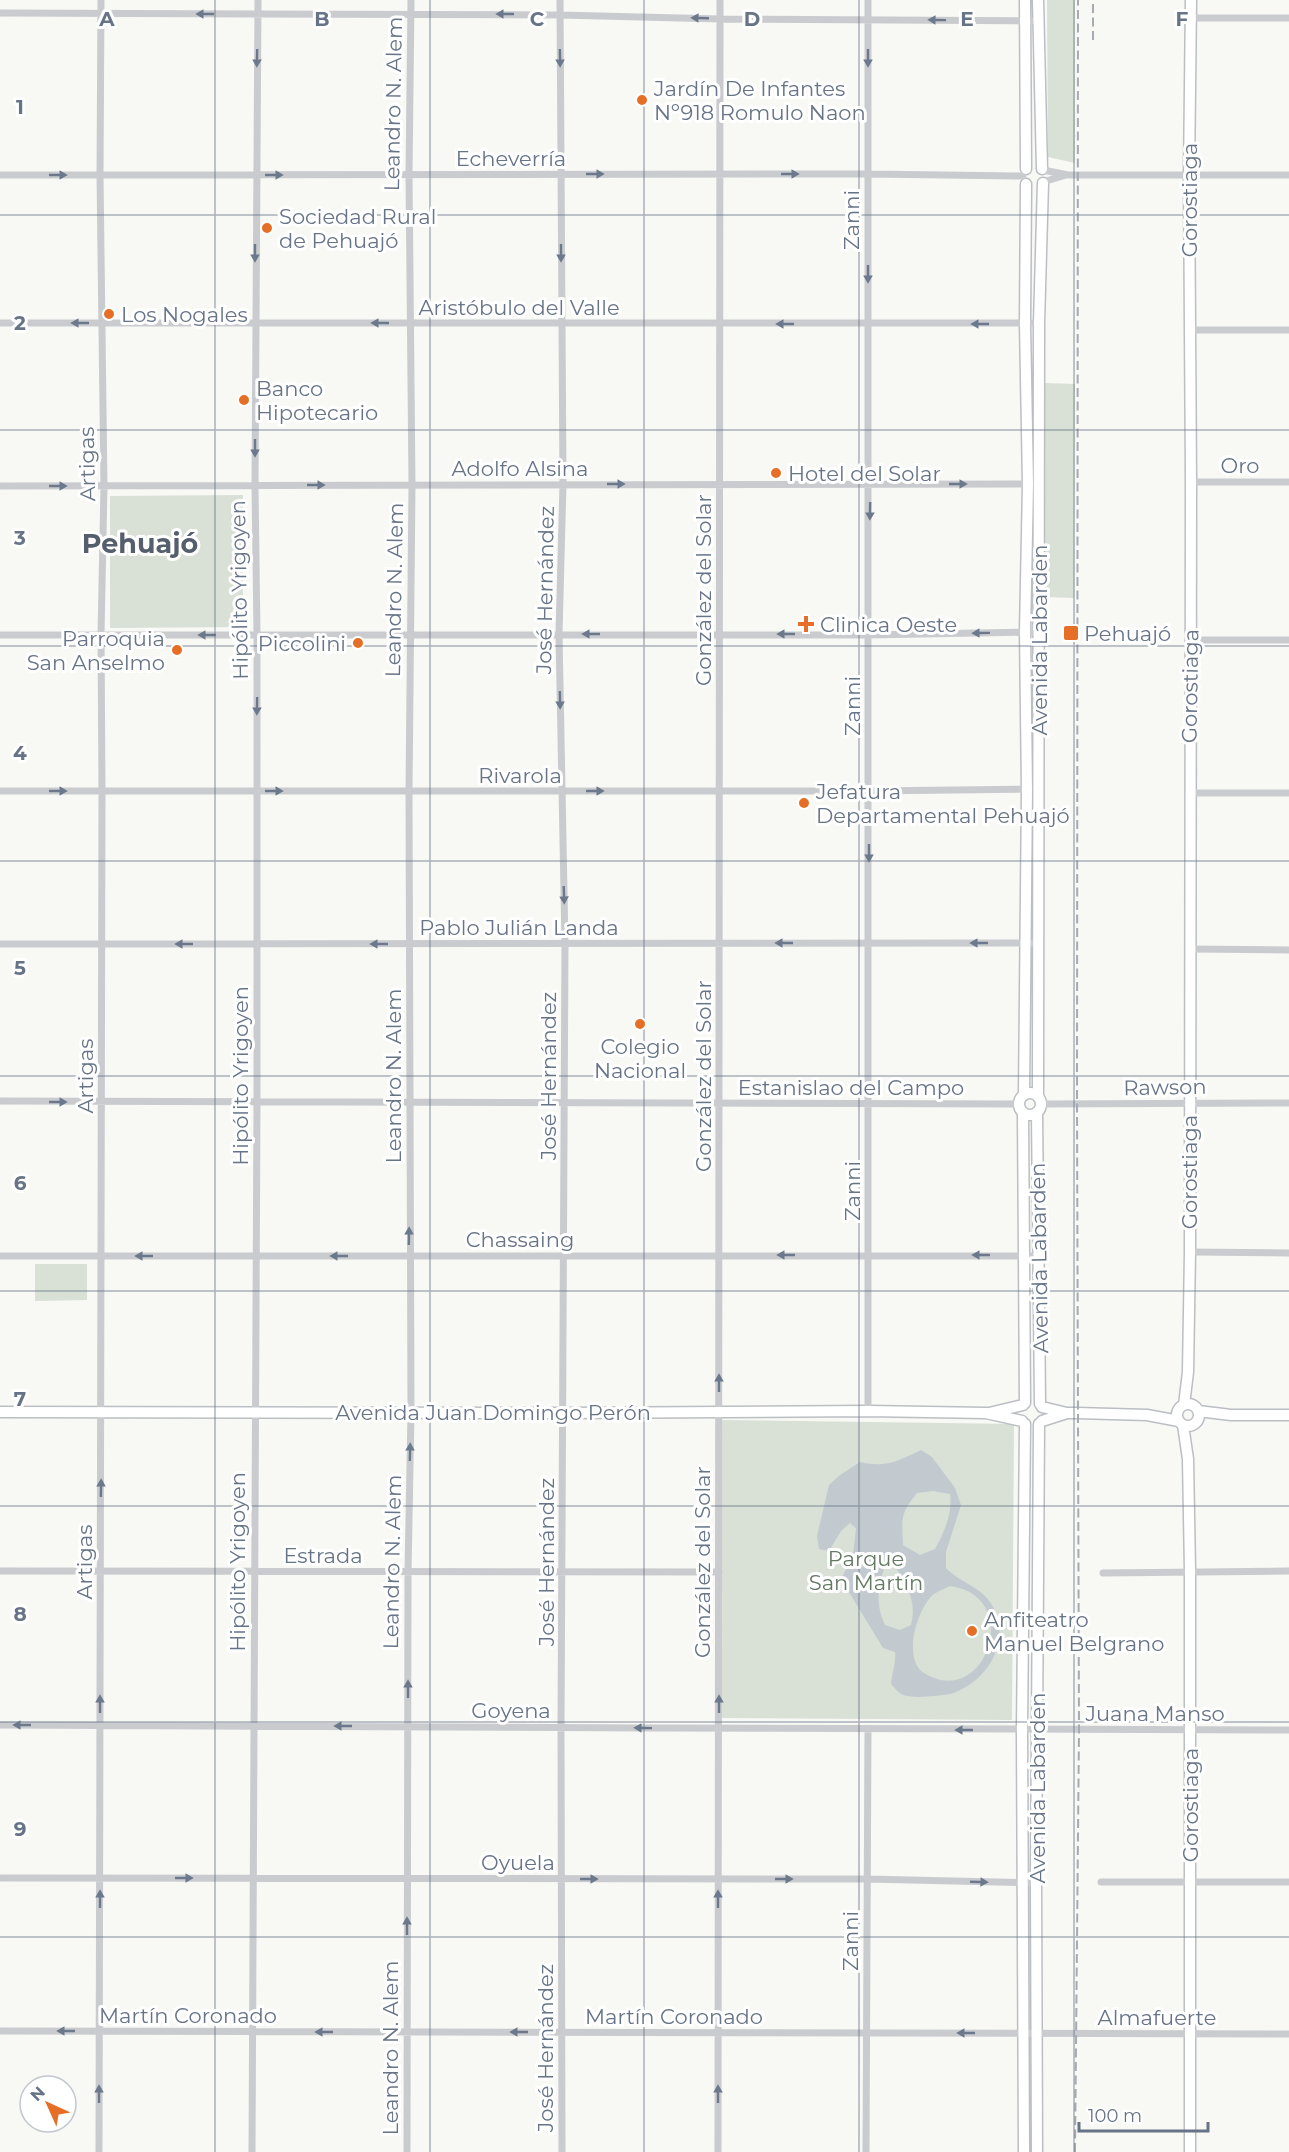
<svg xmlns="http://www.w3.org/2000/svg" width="1289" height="2152" viewBox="0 0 1289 2152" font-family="Montserrat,sans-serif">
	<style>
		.green { fill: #d9e0d6 }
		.water { fill: #c2cad0; fill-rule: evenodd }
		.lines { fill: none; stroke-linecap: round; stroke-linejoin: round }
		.secondary-casing { stroke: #bbbec3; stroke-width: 13 }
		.street { stroke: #c9cbcf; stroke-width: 7 }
		.secondary { stroke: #fff; stroke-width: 10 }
		.rail { stroke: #a6abb2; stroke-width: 2; stroke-dasharray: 9 4.5; stroke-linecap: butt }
		.oneway { fill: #6c788b }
		.grid { fill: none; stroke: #677487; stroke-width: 1.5; stroke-opacity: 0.55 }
		.poi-dot { fill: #e66f27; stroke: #fff; stroke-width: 2 }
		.labels { text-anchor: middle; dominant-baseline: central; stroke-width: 6; stroke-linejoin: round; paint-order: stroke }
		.poi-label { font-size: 21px; fill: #677487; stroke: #fff; text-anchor: start }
		.street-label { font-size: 21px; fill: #677487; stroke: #fff }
		.park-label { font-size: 21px; fill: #637962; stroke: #fff }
		.district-label { font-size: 27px; font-weight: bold; fill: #555e6c; stroke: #fff }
		.grid-label { font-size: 20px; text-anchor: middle; font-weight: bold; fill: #677487; stroke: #fff; stroke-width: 6; stroke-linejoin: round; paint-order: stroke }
	</style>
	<rect width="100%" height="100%" fill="#f8f8f5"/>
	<path class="green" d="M 1047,0 L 1075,0 L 1075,163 L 1048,157 Z
		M 1045,383 L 1075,384 L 1074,598 L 1044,597 Z
		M 243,495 L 243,627 L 110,628 L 110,496 Z
		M 87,1264 L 87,1300 L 35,1301 L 35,1264 Z
		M 722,1420 L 1014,1424 L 1012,1720 L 719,1718 Z"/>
	<path class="water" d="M 921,1450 L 932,1457 L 955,1488 L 961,1505 L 946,1552 L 946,1568 C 960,1583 981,1586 992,1605 C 1012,1639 990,1678 956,1692 C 950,1695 941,1695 934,1696 C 924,1697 910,1698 901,1694 C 898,1692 894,1687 891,1684 C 892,1673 896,1664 895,1652 L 883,1648 L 841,1579 L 853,1555 L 856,1528 L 850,1523 L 841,1531 L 829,1551 L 819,1549 L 817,1536 L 829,1485 L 840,1475 L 860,1462 C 886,1468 898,1461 921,1450 ZM 933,1491 L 950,1494 C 953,1512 944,1533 935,1549 L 920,1555 L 903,1545 C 902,1518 900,1514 917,1493 ZM 885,1565 L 895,1566 C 907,1586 917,1601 911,1625 L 900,1630 L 885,1625 C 875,1603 878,1588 885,1565 ZM 950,1586 C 1025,1596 985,1711 924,1673 C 902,1659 917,1608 934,1594 C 938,1591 945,1589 950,1586 Z"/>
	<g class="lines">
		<defs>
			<path id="secondary" d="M 1025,0 L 1026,169
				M 1038,0 L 1042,169
				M1019 1104a11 11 0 1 1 22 0a11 11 0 1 1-22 0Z
				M 1024,1095 L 1027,790 L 1025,632 L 1028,484 L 1025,324 L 1026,184
				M 1038,1097 L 1039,323 L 1043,183
				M 1037,1112 L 1040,1404
				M 1023,1113 L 1025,1403
				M1177 1415a11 11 0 1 1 22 0a11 11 0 1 1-22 0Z
				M 1184,1405 L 1188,1372 L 1190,1252 L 1191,482 L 1189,175 L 1191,0
				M 1042,1407 L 1067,1413
				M 1198,1411 L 1231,1415 L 1289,1415
				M 0,1412 L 563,1413 L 868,1411 L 986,1413 L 1022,1421
				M 989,1413 L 1023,1405
				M 1042,1421 L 1067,1413 L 1077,1413 L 1147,1415 L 1179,1421
				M 1183,1425 L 1188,1459 L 1190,1571 L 1190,2152
				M 1024,2152 L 1022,1731 L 1025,1424
				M 1037,2152 L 1036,1883 L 1039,1424"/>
		</defs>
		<use href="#secondary" class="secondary-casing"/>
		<path class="street" d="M 560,0 L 563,484 L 559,634 L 565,943 L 561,1727 L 562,2152
			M 0,13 L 560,15 L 720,19 L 1038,21
			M 1191,18 L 1289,18
			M 1043,170 L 1068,175 L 1289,175
			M 0,175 L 868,174 L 1023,176
			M 1043,182 L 1066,175
			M 0,323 L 1039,323
			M 1189,330 L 1289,330
			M 1191,482 L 1289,482
			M 0,486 L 1029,484
			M 0,635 L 868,635 L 1039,632
			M 1191,640 L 1289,640
			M 0,791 L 868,791 L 1029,789
			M 1189,793 L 1289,793
			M 0,944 L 1038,943
			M 1190,949 L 1289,950
			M 0,1101 L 1019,1104
			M 1041,1104 L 1289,1103
			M 1190,1252 L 1289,1253
			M 0,1256 L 1039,1256
			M 868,1411 L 868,0
			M 0,1571 L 719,1572
			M 1103,1573 L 1289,1571
			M 0,1725 C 430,1726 859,1730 1289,1730
			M 0,1878 L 867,1879 L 1036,1883
			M 1101,1882 L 1289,1882
			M 0,2031 L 1289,2034
			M 99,2152 L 102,791 L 101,635 L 104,486 L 100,175 L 101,0
			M 252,2152 L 257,1102 L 257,635 L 255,485 L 258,0
			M 407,2152 L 408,1572 L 411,1412 L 409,791 L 412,485 L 409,175 L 411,0
			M 718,2152 L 720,0
			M 866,2152 L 868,1730"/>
		<use href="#secondary" class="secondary"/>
		<path class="rail" d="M 1093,40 L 1093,0
			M 1075,2152 L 1079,1730 L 1077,1105 L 1078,0"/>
	</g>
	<defs><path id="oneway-solid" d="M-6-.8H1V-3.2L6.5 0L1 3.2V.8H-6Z" transform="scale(1.5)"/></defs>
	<g class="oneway">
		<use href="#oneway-solid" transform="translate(205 14) rotate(-180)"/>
		<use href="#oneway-solid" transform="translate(505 14) rotate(-180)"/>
		<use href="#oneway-solid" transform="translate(700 18) rotate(-178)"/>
		<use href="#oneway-solid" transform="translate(937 20) rotate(-179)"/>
		<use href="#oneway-solid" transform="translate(257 58) rotate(91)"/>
		<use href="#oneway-solid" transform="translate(560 58) rotate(89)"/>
		<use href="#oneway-solid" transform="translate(868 58) rotate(90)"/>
		<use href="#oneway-solid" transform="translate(595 174)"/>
		<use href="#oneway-solid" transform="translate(790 174)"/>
		<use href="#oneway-solid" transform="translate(58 175)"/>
		<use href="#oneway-solid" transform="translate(274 175)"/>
		<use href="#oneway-solid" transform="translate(255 253) rotate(90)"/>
		<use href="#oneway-solid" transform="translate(561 253) rotate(90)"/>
		<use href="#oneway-solid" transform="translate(868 274) rotate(90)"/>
		<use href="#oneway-solid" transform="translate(80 323) rotate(-180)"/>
		<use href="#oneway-solid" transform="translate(380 323) rotate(-180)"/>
		<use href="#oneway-solid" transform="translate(785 324) rotate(-180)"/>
		<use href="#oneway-solid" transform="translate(980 324) rotate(180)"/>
		<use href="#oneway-solid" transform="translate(255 448) rotate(90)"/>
		<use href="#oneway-solid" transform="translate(616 484)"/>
		<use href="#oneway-solid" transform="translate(958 484)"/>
		<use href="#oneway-solid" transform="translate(316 485)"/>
		<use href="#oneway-solid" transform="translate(58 486)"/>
		<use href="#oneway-solid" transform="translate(870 511) rotate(91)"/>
		<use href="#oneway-solid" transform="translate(981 633) rotate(179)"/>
		<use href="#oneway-solid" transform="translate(591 634) rotate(180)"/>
		<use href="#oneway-solid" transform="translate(786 634) rotate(-180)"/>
		<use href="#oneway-solid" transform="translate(207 635) rotate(180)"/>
		<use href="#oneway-solid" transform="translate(560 700) rotate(89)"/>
		<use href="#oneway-solid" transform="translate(257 706) rotate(91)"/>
		<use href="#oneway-solid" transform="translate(58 791)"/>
		<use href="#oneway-solid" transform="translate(274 791)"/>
		<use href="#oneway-solid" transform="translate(595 791)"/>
		<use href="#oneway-solid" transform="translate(869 853) rotate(90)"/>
		<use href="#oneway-solid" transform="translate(564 895) rotate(88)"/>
		<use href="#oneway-solid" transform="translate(784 943) rotate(180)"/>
		<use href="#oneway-solid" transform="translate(979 943) rotate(180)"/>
		<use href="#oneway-solid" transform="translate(184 944) rotate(180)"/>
		<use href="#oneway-solid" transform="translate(379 944) rotate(180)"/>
		<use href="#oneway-solid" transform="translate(58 1102)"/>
		<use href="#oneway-solid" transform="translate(409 1236) rotate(-89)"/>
		<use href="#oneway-solid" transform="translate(786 1255) rotate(180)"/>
		<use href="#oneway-solid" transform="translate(981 1255) rotate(-180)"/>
		<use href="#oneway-solid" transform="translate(144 1256) rotate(180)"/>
		<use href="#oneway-solid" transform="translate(339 1256) rotate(180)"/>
		<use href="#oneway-solid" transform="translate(719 1383) rotate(-90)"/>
		<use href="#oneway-solid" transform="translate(410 1452) rotate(-89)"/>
		<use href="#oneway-solid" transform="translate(101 1488) rotate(-89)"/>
		<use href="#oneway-solid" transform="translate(408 1689) rotate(-90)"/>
		<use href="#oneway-solid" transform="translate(100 1704) rotate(-90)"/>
		<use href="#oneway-solid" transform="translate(719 1704) rotate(-90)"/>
		<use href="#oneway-solid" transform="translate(22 1725) rotate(-180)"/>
		<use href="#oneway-solid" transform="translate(343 1726) rotate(-180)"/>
		<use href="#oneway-solid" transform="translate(643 1728) rotate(-179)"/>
		<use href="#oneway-solid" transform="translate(964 1730) rotate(-180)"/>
		<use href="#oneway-solid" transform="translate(184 1878)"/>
		<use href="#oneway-solid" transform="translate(589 1879)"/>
		<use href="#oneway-solid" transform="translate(784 1879)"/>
		<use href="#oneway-solid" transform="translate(979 1882) rotate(2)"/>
		<use href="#oneway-solid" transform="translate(100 1899) rotate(-90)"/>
		<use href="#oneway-solid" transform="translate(718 1899) rotate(-90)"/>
		<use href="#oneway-solid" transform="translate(407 1926) rotate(-90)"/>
		<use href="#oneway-solid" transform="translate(66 2031) rotate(-180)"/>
		<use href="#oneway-solid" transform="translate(324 2032) rotate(-180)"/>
		<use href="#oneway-solid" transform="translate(519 2032) rotate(-180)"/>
		<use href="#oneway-solid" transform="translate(966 2033) rotate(180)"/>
		<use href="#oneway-solid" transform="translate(99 2094) rotate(-90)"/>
		<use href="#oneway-solid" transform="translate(718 2094) rotate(-90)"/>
	</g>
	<path class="grid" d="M 215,0 L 215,2152M 430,0 L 430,2152M 644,0 L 644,2152M 859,0 L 859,2152M 1074,0 L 1074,2152M 0,215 L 1289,215M 0,430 L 1289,430M 0,646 L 1289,646M 0,861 L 1289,861M 0,1076 L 1289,1076M 0,1291 L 1289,1291M 0,1506 L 1289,1506M 0,1722 L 1289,1722M 0,1937 L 1289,1937"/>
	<g class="poi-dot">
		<circle cx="642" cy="100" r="6"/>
		<circle cx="267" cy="228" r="6"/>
		<circle cx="109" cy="314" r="6"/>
		<circle cx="244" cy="400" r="6"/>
		<circle cx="776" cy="473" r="6"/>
		<path d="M803 615h6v6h6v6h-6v6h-6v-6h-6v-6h6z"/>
		<rect x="1063" y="625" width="16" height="16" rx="3"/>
		<circle cx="358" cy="643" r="6"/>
		<circle cx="177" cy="650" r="6"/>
		<circle cx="804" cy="803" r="6"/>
		<circle cx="640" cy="1024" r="6"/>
		<circle cx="972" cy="1631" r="6"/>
	</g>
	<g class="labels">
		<g class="poi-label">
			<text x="654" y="88">Jardín De Infantes<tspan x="654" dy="24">Nº918 Romulo Naon</tspan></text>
			<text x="279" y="216">Sociedad Rural<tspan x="279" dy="24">de Pehuajó</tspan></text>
			<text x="121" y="314">Los Nogales</text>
			<text x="256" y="388">Banco<tspan x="256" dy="24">Hipotecario</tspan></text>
			<text x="788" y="473">Hotel del Solar</text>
			<text x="820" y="624">Clinica Oeste</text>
			<text x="1084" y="633">Pehuajó</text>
			<text x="165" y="638" text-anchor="end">Parroquia<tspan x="165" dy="24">San Anselmo</tspan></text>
			<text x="346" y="643" text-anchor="end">Piccolini</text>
			<text x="816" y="791">Jefatura<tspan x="816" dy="24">Departamental Pehuajó</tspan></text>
			<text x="640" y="1046" text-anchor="middle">Colegio<tspan x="640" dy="24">Nacional</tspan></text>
			<text x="984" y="1619">Anfiteatro<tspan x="984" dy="24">Manuel Belgrano</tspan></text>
		</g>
		<g class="street-label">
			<text transform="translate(393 104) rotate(-89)">Leandro N. Alem</text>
			<text x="511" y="158">Echeverría</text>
			<text transform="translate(1189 200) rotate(-90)">Gorostiaga</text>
			<text transform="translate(851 220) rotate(-90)">Zanni</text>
			<text x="519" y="307">Aristóbulo del Valle</text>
			<text transform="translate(87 464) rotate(-91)">Artigas</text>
			<text x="1240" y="465">Oro</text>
			<text x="520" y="468">Adolfo Alsina</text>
			<text transform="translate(239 590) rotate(-91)">Hipólito Yrigoyen</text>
			<text transform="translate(394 590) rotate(-89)">Leandro N. Alem</text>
			<text transform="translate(545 590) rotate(-89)">José Hernández</text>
			<text transform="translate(703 590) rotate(-90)">González del Solar</text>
			<text transform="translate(1039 640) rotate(-90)">Avenida Labarden</text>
			<text transform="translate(1190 686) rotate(-89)">Gorostiaga</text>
			<text transform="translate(852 706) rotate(-90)">Zanni</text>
			<text x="520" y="775">Rivarola</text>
			<text x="519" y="927">Pablo Julián Landa</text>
			<text transform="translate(85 1076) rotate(-90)">Artigas</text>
			<text transform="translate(240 1076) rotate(-90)">Hipólito Yrigoyen</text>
			<text transform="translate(393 1076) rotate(-90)">Leandro N. Alem</text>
			<text transform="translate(548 1076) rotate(-90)">José Hernández</text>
			<text transform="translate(703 1076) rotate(-90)">González del Solar</text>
			<text x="851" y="1087">Estanislao del Campo</text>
			<text transform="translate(1165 1087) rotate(-1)">Rawson</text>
			<text transform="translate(1189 1172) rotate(-90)">Gorostiaga</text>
			<text transform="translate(852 1191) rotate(-90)">Zanni</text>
			<text x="520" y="1239">Chassaing</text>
			<text transform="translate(1039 1258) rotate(-91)">Avenida Labarden</text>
			<text x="493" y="1412">Avenida Juan Domingo Perón</text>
			<text x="323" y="1555">Estrada</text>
			<text transform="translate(84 1562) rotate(-90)">Artigas</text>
			<text transform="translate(237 1562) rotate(-90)">Hipólito Yrigoyen</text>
			<text transform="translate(392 1562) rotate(-89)">Leandro N. Alem</text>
			<text transform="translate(546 1562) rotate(-90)">José Hernández</text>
			<text transform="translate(702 1562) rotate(-90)">González del Solar</text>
			<text x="511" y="1710">Goyena</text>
			<text x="1155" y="1713">Juana Manso</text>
			<text transform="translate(1037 1788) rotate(-90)">Avenida Labarden</text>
			<text transform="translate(1190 1805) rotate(-90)">Gorostiaga</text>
			<text x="518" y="1862">Oyuela</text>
			<text transform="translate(850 1941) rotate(-90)">Zanni</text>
			<text x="188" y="2015">Martín Coronado</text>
			<text x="674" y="2016">Martín Coronado</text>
			<text x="1157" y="2017">Almafuerte</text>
			<text transform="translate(390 2048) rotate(-90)">Leandro N. Alem</text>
			<text transform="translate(545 2048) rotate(-90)">José Hernández</text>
		</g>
		<g class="park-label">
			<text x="866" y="1558">Parque<tspan x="866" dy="24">San Martín</tspan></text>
		</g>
		<g class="district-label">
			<text x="140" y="543">Pehuajó</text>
		</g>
	</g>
	<g class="grid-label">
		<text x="107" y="26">A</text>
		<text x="322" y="26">B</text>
		<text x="537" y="26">C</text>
		<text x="752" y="26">D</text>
		<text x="967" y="26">E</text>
		<text x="1182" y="26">F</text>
		<text x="20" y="114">1</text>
		<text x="20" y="330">2</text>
		<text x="20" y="545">3</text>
		<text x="20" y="760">4</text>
		<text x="20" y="975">5</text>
		<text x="20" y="1190">6</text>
		<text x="20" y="1406">7</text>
		<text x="20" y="1621">8</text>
		<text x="20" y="1836">9</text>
	</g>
	<g transform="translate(48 2104) rotate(315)"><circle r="28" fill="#ffffff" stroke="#c2c7cf" stroke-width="1.5"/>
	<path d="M0-4.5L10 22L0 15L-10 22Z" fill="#e66f27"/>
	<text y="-9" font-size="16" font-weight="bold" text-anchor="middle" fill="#677487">N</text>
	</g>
	<path d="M1079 2122v9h129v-9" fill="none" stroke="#677487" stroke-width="3"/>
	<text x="1088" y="2122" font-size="18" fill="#677487" stroke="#ffffff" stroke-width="4.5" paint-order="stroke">100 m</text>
</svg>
